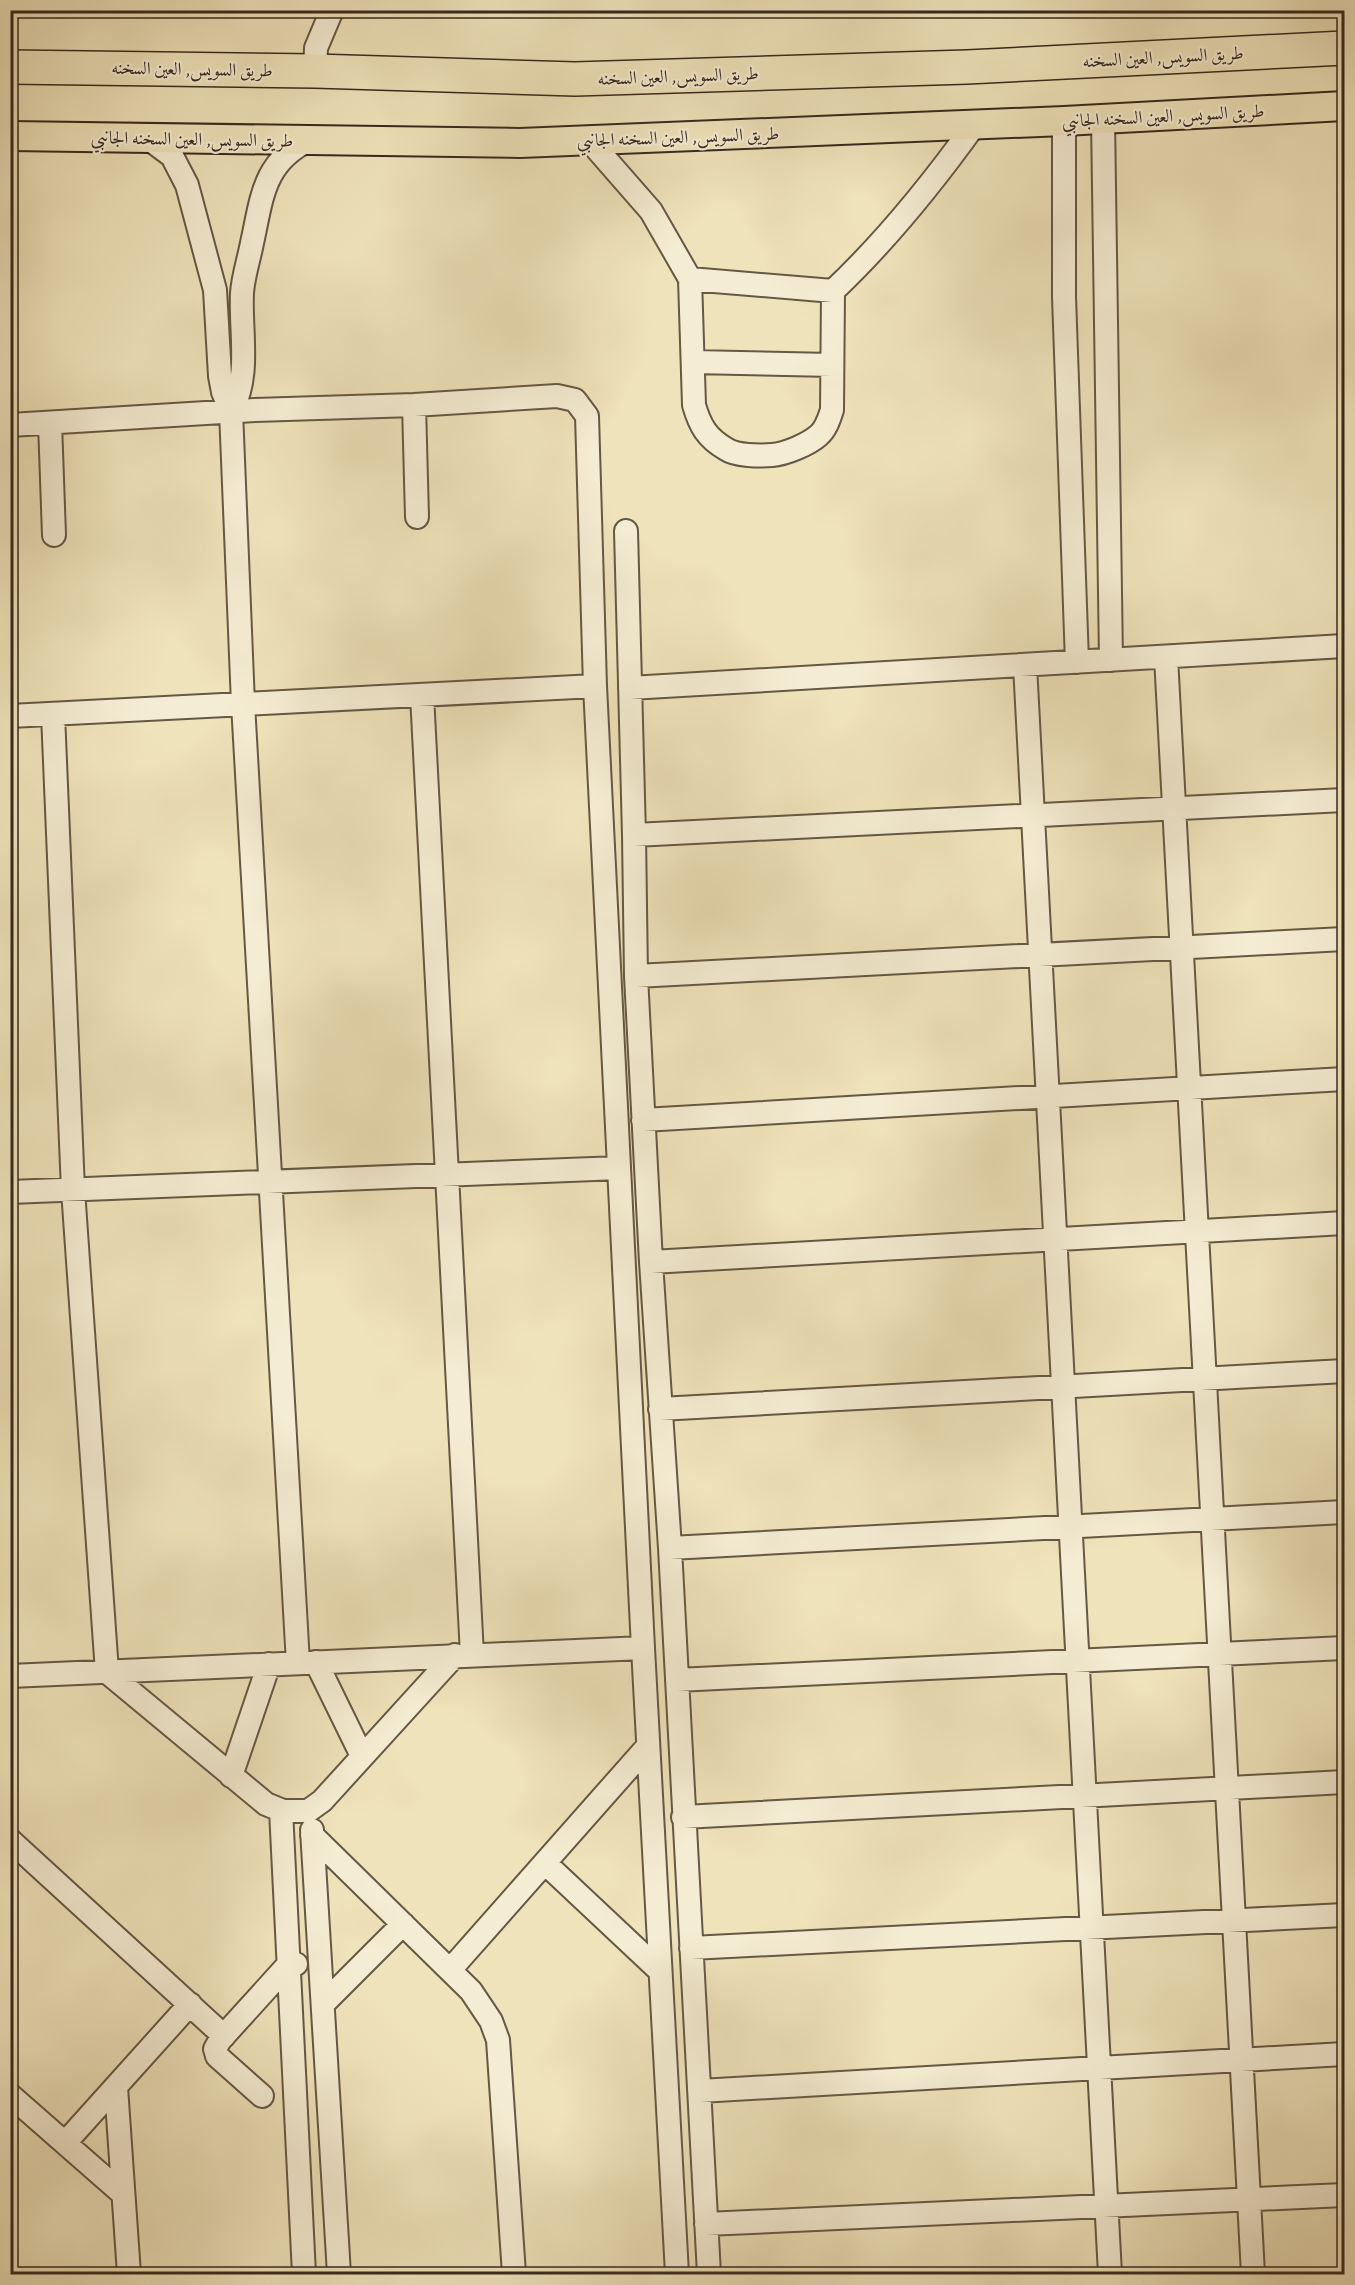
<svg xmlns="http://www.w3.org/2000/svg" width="1355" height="2285" viewBox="0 0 1355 2285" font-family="Alegreya,Amiri,serif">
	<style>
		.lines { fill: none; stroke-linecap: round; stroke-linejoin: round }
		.minor-casing { stroke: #655844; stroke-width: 26 }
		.major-casing { stroke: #37291d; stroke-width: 32 }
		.highway-casing { stroke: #37291d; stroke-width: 36 }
		.minor { stroke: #f5edd3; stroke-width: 22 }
		.major { stroke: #efe3bb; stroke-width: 28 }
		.highway { stroke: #efe3bb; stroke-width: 33 }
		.labels { text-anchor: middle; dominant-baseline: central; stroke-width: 4.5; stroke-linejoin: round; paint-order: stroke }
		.street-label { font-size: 18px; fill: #37291d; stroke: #f5edd3 }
	</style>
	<rect width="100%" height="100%" fill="#efe3bb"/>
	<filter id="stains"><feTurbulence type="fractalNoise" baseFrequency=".00333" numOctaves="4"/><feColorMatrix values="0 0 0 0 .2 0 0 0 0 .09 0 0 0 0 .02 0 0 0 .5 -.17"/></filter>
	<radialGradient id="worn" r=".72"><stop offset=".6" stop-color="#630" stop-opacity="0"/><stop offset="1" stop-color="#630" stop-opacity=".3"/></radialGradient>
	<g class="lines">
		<defs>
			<path id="minor" d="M 315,71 L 316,48 L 332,10
				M 1103,119 L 1111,660
				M 1064,121 L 1064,297 L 1077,662
				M 149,139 L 172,156 L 187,185 L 215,290 L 220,376 L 223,392 L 231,411 L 243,704 L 298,1663
				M 589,140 L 651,211 L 690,279 L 833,291 C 887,240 932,184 975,124
				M 690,279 L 694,405 C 700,426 707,438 726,449 C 736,456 760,456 772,455 C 786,454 809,444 819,435 C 826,429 829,419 832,410 L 833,291
				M 693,362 L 832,365
				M 414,405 L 417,517
				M 231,411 C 251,377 240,331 242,293 C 243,277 249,259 252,243 C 262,198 263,162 309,140
				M 50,423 L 54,535
				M 10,425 L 255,410 L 414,405 L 557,396 L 575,400 L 587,416 L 595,686 L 643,1648 L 677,2274
				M 626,531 L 634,835 L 636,976 L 651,1262 L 670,1548 L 709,2274
				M 1166,657 L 1253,2274
				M 1025,665 L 1110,2274
				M 630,688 L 1344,646
				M 422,695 L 472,1655
				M 53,714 L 73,1190 L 107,1672 L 266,1804 L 283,1811 L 308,1811 L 322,1801 L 455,1655
				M 10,716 L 595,686
				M 634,835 L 1344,800
				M 636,976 L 1344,939
				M 643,1120 L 1344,1079
				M 10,1192 L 619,1168
				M 651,1262 L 1344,1223
				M 660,1409 L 1344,1371
				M 670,1548 L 1344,1512
				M 316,1662 L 362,1756
				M 10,1676 L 643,1648
				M 677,1680 L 1344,1648
				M 231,1776 L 269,1664
				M 281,1810 L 304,2274
				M 683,1817 L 1344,1782
				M 312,1830 L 339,2274
				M 312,1835 L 471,1991 L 491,2021 L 498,2040 L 514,2274
				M 10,1840 L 224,2036
				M 545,1863 L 660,1971
				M 691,1948 L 1344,1915
				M 450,1970 L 648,1746
				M 323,2004 L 403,1924
				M 116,2087 L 129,2274
				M 700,2091 L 1344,2054
				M 10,2095 L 123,2194
				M 262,2096 L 217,2056 L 215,2049 L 220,2040 L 288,1965 L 296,1964
				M 65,2143 L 190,2004
				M 706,2224 L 1344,2195"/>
			<path id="major" d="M 10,136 L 520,143 L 1064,121 L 1344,106"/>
			<path id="highway" d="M 10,67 L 315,71 L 575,79 L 967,67 L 1344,48"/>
		</defs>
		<use href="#minor" class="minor-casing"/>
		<use href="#major" class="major-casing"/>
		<use href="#highway" class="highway-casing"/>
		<use href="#minor" class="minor"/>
		<use href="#major" class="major"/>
		<use href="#highway" class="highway"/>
	</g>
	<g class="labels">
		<g class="street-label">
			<text transform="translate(1163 57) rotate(-3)">طريق السويس, العين السخنه</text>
			<text transform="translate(192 69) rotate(1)">طريق السويس, العين السخنه</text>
			<text transform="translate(678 76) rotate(-2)">طريق السويس, العين السخنه</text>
			<text transform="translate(1163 116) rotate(-3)">طريق السويس, العين السخنه الجانبي</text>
			<text transform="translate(678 137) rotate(-2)">طريق السويس, العين السخنه الجانبي</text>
			<text transform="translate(192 139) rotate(1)">طريق السويس, العين السخنه الجانبي</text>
		</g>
	</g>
	<rect width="1355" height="2285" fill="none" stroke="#efe3bb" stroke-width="36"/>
	<rect x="12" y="12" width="1331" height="2261" fill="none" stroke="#37291d" stroke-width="3"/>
	<rect x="18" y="18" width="1319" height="2249" fill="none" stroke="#37291d" stroke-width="1.5"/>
	<rect width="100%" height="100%" filter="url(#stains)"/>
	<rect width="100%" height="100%" fill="url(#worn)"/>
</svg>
